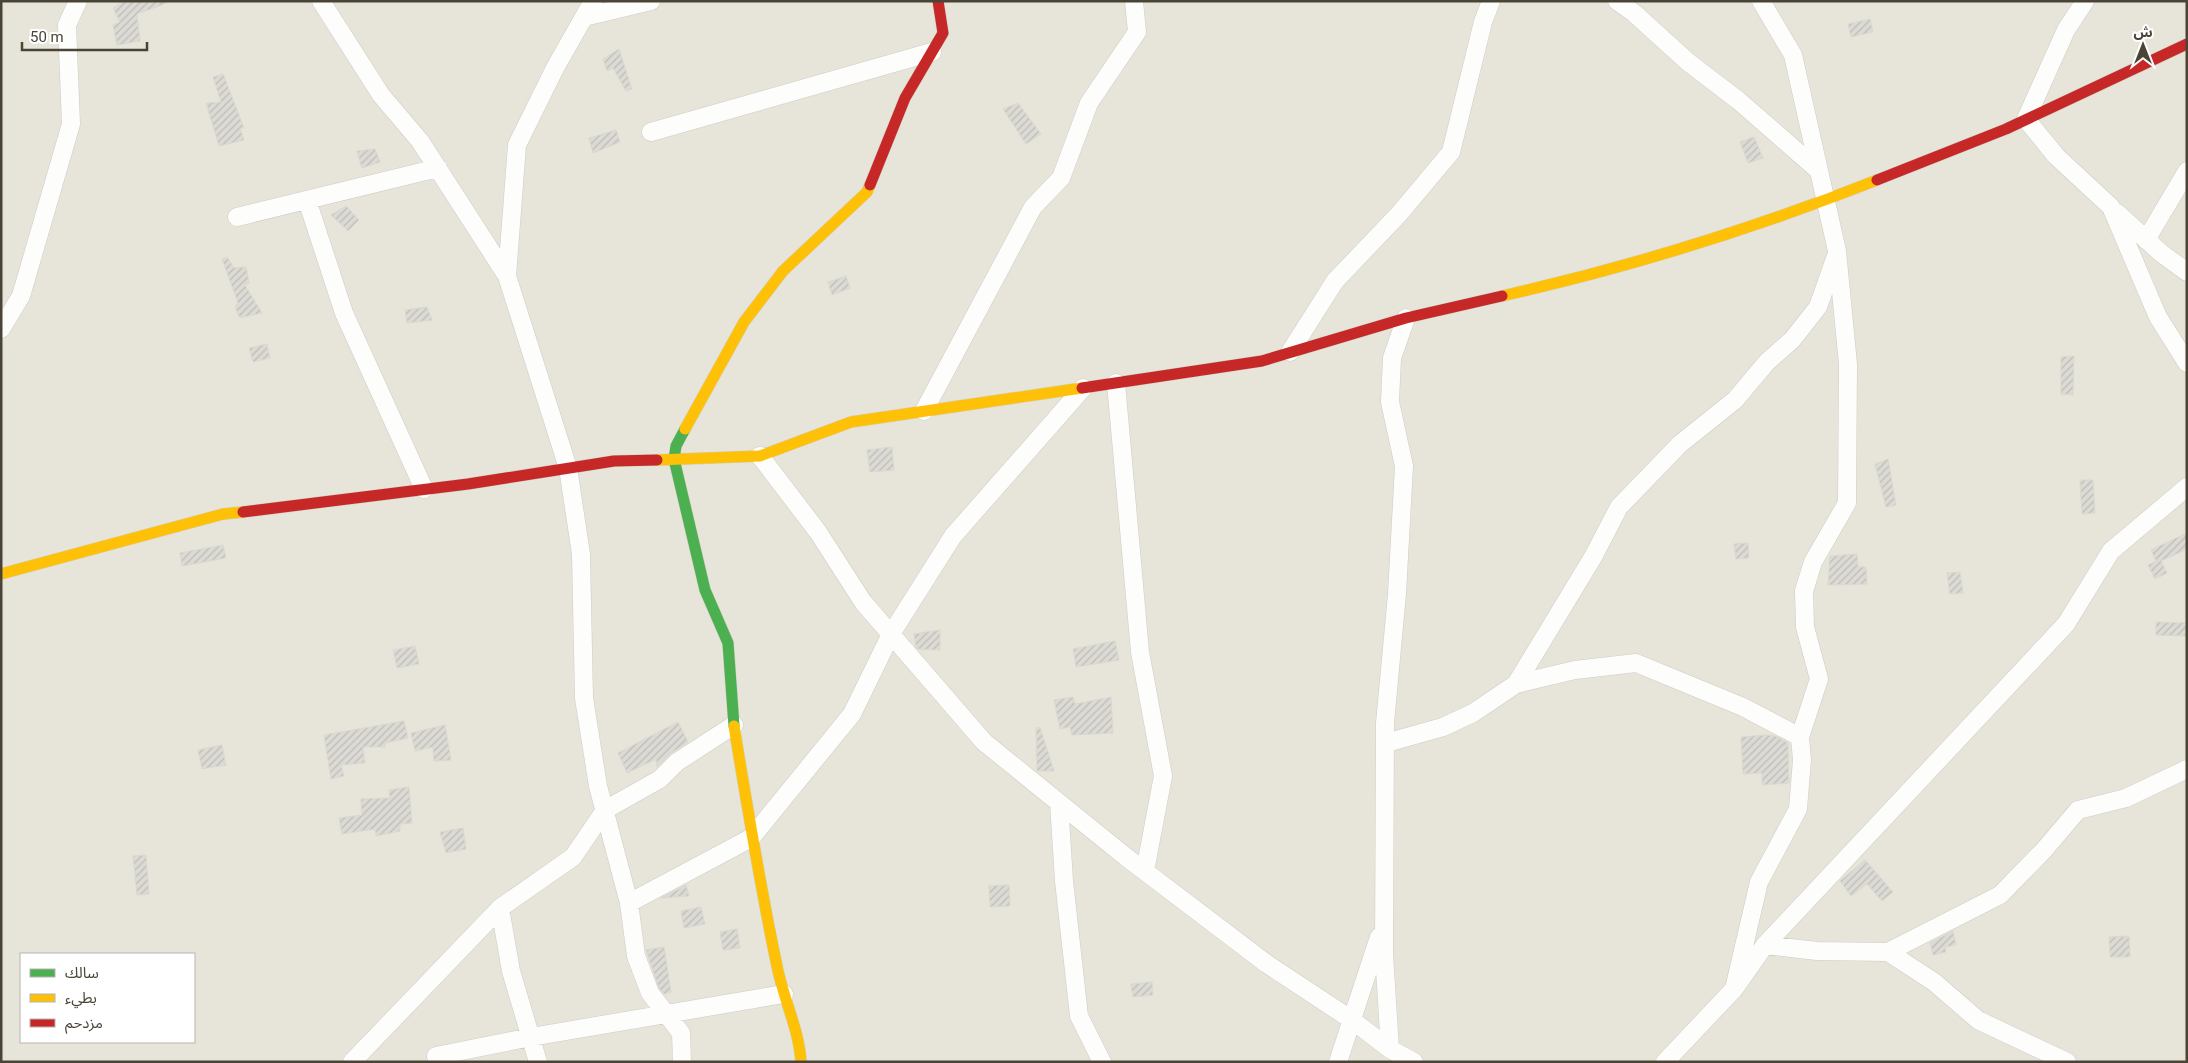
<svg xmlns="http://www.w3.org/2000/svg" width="2188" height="1063" viewBox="0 0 2188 1063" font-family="Roboto,'Noto Sans Arabic',sans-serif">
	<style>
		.residential { fill: #e7e4d9; fill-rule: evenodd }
		.building { fill: url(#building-hatch); stroke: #dbd8d1 }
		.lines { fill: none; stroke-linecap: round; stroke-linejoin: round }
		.street-casing { stroke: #ceccc6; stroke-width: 19 }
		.fast-casing { stroke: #d2d0c3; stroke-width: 12 }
		.slow-casing { stroke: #d2d0c3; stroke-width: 12 }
		.jam-casing { stroke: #d2d0c3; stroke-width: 12 }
		.street { stroke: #fdfdfc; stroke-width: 18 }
		.fast { stroke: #4caf50; stroke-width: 11 }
		.slow { stroke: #ffc107; stroke-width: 11 }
		.jam { stroke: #c62828; stroke-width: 11 }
	</style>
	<defs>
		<pattern id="building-hatch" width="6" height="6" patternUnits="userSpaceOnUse" patternTransform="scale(1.25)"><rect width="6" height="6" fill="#dcdad4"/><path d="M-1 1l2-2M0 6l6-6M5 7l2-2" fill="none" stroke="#bebcb7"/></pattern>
	</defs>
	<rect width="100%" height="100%" fill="#f2f1ec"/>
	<path class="residential" d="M 1,1 L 2187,1 L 2187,1062 L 1,1062 ZM 21,954 L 194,954 L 194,1042 L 21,1042 Z"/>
	<path class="building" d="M 124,1 L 167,1 L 167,3 L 137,14 L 140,41 L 117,45 L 113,25 L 120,22 L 113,8 Z
		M 1870,19 L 1873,32 L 1851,37 L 1848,24 Z
		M 619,49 L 632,89 L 626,91 L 613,68 L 607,71 L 603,59 Z
		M 223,74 L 244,128 L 240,128 L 244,140 L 219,146 L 206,103 L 221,102 L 213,77 Z
		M 1018,103 L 1041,134 L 1026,144 L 1003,109 Z
		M 616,130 L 620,142 L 593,153 L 589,138 Z
		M 1754,137 L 1763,158 L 1748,163 L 1740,142 Z
		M 375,149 L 380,162 L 362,168 L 357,151 Z
		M 346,206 L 359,220 L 348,231 L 331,215 Z
		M 227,257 L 234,268 L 246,267 L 249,283 L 245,285 L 262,313 L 240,318 L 235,307 L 238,303 L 222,259 Z
		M 846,276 L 850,288 L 832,295 L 828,282 Z
		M 427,307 L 432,320 L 407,323 L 405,310 Z
		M 267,344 L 270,358 L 253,362 L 249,348 Z
		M 2074,356 L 2073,395 L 2061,394 L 2061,357 Z
		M 892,447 L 894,470 L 870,472 L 867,450 Z
		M 1888,459 L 1896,505 L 1886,507 L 1875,464 Z
		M 2080,480 L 2093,480 L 2095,513 L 2082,514 Z
		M 2187,533 L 2187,549 L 2161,561 L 2167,573 L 2155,579 L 2148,565 L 2156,561 L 2151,550 Z
		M 1748,543 L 1749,558 L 1736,559 L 1734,544 Z
		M 223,545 L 226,558 L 182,566 L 180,553 Z
		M 1857,554 L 1858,567 L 1866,567 L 1867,584 L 1828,585 L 1830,556 Z
		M 1960,572 L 1963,593 L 1950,594 L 1947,573 Z
		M 2156,622 L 2187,623 L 2187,636 L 2156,635 Z
		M 940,630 L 940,650 L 918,649 L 916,647 L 914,634 Z
		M 1115,641 L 1119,660 L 1076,667 L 1073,649 Z
		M 415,646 L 419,664 L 397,668 L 393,650 Z
		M 1073,697 L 1075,704 L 1111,697 L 1113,733 L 1072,735 L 1070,727 L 1060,729 L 1054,700 Z
		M 404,721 L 408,738 L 385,743 L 385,747 L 363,747 L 365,763 L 341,765 L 344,776 L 331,779 L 324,735 Z
		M 678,722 L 688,742 L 671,753 L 657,767 L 656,759 L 627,773 L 618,753 Z
		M 445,725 L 451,760 L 434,761 L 433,747 L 415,751 L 411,733 Z
		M 1040,727 L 1054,771 L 1037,771 L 1036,728 Z
		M 1766,735 L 1775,736 L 1788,743 L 1789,783 L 1762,785 L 1762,773 L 1743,774 L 1741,737 Z
		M 222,745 L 226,765 L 202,769 L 198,750 Z
		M 409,787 L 412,823 L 400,824 L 400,831 L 376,836 L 375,829 L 342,834 L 339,818 L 362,815 L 361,799 L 390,798 L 389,790 Z
		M 463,828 L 466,849 L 446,853 L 440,832 Z
		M 146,855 L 149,894 L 137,895 L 133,856 Z
		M 1865,860 L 1893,892 L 1882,901 L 1867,884 L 1851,896 L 1840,881 Z
		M 686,885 L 689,896 L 661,898 Z
		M 1009,885 L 1010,906 L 990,907 L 989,886 Z
		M 701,907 L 705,924 L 684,928 L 681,911 Z
		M 737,929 L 740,948 L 723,950 L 720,932 Z
		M 1953,931 L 1956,945 L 1945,947 L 1946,952 L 1933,955 L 1930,943 Z
		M 2129,936 L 2130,957 L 2110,957 L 2109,937 Z
		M 664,947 L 671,992 L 664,994 L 659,988 L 646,950 Z
		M 1152,982 L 1153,995 L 1133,997 L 1131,984 Z"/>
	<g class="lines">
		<defs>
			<path id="street" d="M 321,1 L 381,95 L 420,141 L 507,276
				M 593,1 L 555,68 L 517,145 L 507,276 L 568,468 L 581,554 L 584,698 L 598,786 L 629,903 L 636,956 L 650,993 L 681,1033 L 682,1062
				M 1617,1 L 1634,13 L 1688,62 L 1739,101 L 1818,170
				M 2085,1 L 2066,30 L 2026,119 L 2056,156 L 2111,207 L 2158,317 L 2187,363
				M 584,17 L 651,1
				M 651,132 L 932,52
				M 307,200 L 344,313 L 424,489
				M 2117,213 L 2161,253 L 2187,272
				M 237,217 L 438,168
				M 2146,240 L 2187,171
				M 1,329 L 21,296 L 71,124 L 67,25 L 78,1
				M 1290,352 L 1335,281 L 1399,214 L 1451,152 L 1483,22 L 1491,1
				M 1116,383 L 1140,652 L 1163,776 L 1145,871
				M 924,411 L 1033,207 L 1061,178 L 1089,103 L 1137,32 L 1134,1
				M 760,456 L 818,532 L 863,602 L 984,742 L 1126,857 L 1267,964 L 1352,1020 L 1390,1049 L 1414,1062
				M 1516,684 L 1593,557 L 1619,507 L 1680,444 L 1735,400 L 1767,362 L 1792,340 L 1818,307 L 1836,256
				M 1386,743 L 1443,727 L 1473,713 L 1516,684 L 1575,670 L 1636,663 L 1743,707 L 1800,737
				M 1059,803 L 1064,881 L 1079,1016 L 1102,1062
				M 629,903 L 751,838 L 852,714 L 891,634 L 953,536 L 1083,388
				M 500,908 L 511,971 L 538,1062
				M 1765,945 L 1817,951 L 1888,952 L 2000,895 L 2044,850 L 2078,810 L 2126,798 L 2187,769
				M 1888,952 L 1934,982 L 1978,1020 L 2067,1062
				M 1734,989 L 1759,882 L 1798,809 L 1802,760 L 1800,737 L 1819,679 L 1805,627 L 1804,591 L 1813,562 L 1847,503 L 1848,364 L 1837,251 L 1793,55 L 1761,1
				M 1390,1049 L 1384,954 L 1385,723 L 1397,594 L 1404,466 L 1390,402 L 1392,358 L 1406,318
				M 436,1056 L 531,1037 L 784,994
				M 352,1062 L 500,908 L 573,857 L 605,810 L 660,779 L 677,762 L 734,725
				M 1338,1062 L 1379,937
				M 1665,1062 L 1734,989 L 1765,945 L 2066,624 L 2111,551 L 2187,487"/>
			<path id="fast" d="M 685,429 L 676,446 L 674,459 L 705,590 L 728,643 L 734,726"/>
			<path id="slow" d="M 1502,296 C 1630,267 1756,228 1877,180
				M 685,429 L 744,322 L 783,271 L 867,192 L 870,185
				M 657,460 L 760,456 L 851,422 L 1082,388
				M 1,574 L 223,514 L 243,512
				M 734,726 C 747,806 760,886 777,966 C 783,998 799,1029 801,1062"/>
			<path id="jam" d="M 1877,180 L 2006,129 L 2187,44
				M 870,185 L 905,98 L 943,33 L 938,1
				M 1082,388 L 1262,361 L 1406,318 L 1502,296
				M 243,512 L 468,484 L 614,461 L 657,460"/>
		</defs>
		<use href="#street" class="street-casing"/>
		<use href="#fast" class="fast-casing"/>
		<use href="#slow" class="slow-casing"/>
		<use href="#jam" class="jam-casing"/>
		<use href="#street" class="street"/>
		<use href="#fast" class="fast"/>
		<use href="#slow" class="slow"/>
		<use href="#jam" class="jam"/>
	</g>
	<rect width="2188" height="1063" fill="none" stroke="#4a4437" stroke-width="5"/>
	<rect x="20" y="953" width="175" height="90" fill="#ffffff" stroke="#b7b4af"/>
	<rect x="30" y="969" width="25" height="8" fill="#4caf50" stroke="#b7b4af"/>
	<text x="65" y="978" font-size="15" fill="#4a4437">سالك</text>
	<rect x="30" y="994" width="25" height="8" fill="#ffc107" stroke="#b7b4af"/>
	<text x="65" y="1003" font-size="15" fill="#4a4437">بطيء</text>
	<rect x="30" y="1019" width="25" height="8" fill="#c62828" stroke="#b7b4af"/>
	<text x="65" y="1028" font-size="15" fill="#4a4437">مزدحم</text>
	<g transform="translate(2143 45)" stroke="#ffffff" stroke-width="4" paint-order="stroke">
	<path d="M0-4L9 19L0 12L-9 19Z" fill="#4a4437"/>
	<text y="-8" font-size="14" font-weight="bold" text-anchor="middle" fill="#4a4437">ش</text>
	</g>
	<path d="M22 42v8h125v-8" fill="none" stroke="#4a4437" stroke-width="2.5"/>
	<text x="30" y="42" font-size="15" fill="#4a4437" stroke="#ffffff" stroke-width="4" paint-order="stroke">50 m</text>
</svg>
